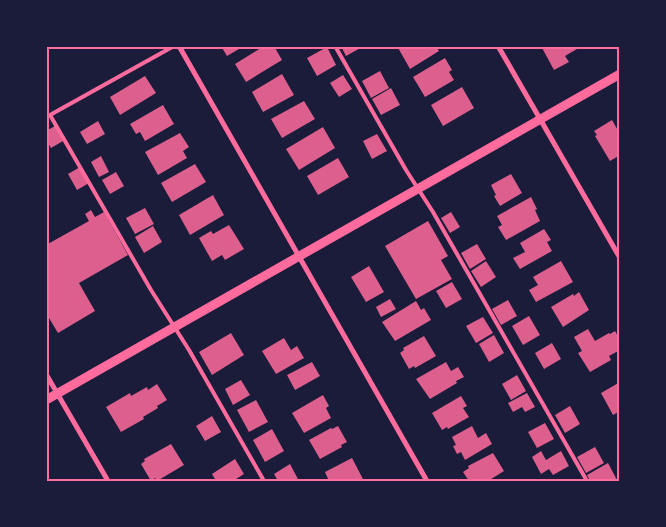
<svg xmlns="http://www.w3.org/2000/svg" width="666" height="527" viewBox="0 0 666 527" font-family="'Space Grotesk',sans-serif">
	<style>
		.building { fill: #dd5f8e }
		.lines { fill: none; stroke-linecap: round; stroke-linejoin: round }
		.service { stroke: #ff6b9d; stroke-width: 4 }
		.minor { stroke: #ff6b9d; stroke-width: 5 }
		.tertiary { stroke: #ff6b9d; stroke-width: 9 }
		.neatline { fill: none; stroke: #ff6b9d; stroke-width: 2 }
	</style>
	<rect width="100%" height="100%" fill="#1b1b3a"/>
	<path class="building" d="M 221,46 L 244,46 L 227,56 Z
		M 264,46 L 274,46 L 282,60 L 246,82 L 235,64 Z
		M 341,46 L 364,46 L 346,56 Z
		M 397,46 L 436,46 L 439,51 L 410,69 Z
		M 541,46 L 582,46 L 565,56 L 569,62 L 554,70 Z
		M 327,47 L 336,65 L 317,76 L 307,58 Z
		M 445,58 L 452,70 L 449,72 L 454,80 L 425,97 L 413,77 Z
		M 380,71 L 389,88 L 371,98 L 362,81 Z
		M 282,74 L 294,95 L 263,112 L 252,92 Z
		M 343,75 L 352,89 L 339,97 L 330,83 Z
		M 145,76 L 156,93 L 120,115 L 110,97 Z
		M 462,87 L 474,108 L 443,126 L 431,105 Z
		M 391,88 L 400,105 L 381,115 L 372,99 Z
		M 304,101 L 315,119 L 282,138 L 271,119 Z
		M 163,105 L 174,124 L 145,141 L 140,132 L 136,134 L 130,124 Z
		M 612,120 L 620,134 L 620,155 L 610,161 L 595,136 L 597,135 L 594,131 Z
		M 98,121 L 105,134 L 87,144 L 80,132 Z
		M 55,126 L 63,141 L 51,148 L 46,140 L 46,131 Z
		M 323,127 L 335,148 L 299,170 L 286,149 Z
		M 180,133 L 189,147 L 183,151 L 187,158 L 158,175 L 145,152 Z
		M 377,134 L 387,151 L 372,159 L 363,141 Z
		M 101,156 L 109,172 L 99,177 L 91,162 Z
		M 338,158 L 349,177 L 318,195 L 307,176 Z
		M 195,164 L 206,182 L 172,202 L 161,183 Z
		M 80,167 L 89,183 L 77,190 L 68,174 Z
		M 116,172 L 124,186 L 110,194 L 102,180 Z
		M 511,174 L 522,193 L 500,206 L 494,196 L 496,195 L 491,185 Z
		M 213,195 L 224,215 L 190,235 L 179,215 Z
		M 531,197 L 537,209 L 535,210 L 540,221 L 506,240 L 498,227 L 502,225 L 497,216 Z
		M 145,208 L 154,224 L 135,234 L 126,218 Z
		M 91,210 L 95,217 L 104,212 L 128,255 L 79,283 L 95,311 L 58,333 L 46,313 L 46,245 L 89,221 L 85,214 Z
		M 451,212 L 460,227 L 450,233 L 441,218 Z
		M 428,221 L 448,256 L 441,260 L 452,279 L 416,299 L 385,246 Z
		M 229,225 L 244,249 L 225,260 L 222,255 L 212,261 L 199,238 L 211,231 L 213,234 Z
		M 153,226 L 162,242 L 144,253 L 135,237 Z
		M 544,229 L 551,240 L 547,242 L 552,251 L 520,269 L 513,258 L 525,252 L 520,243 Z
		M 477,244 L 486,259 L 470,269 L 461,253 Z
		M 486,261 L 496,277 L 481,287 L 471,271 Z
		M 561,261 L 573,282 L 536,302 L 529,290 L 538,285 L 533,277 Z
		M 369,266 L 384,292 L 366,302 L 351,277 Z
		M 452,282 L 462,299 L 446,308 L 436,291 Z
		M 579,292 L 589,310 L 563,327 L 551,307 L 573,294 L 574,296 Z
		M 390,299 L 396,309 L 381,317 L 376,307 Z
		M 508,300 L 517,316 L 501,325 L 492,309 Z
		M 416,301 L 421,310 L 424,308 L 431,320 L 395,341 L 382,322 Z
		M 529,316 L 540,335 L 523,345 L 512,326 Z
		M 483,317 L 493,333 L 476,343 L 466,326 Z
		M 588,329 L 595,341 L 609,333 L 610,334 L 615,331 L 620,340 L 620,350 L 609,356 L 611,360 L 590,372 L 578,353 L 582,351 L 574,337 Z
		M 231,333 L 244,355 L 212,375 L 199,352 Z
		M 494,335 L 504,353 L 489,362 L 479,344 Z
		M 424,336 L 436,356 L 415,368 L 414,366 L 409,369 L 400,353 L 404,350 L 403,348 Z
		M 284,338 L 291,350 L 297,346 L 304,358 L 276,374 L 262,351 Z
		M 552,343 L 561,359 L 544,369 L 535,353 Z
		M 312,362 L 320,376 L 295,390 L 287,375 Z
		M 446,362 L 451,371 L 458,367 L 464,377 L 456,381 L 457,383 L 430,399 L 416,379 Z
		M 517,375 L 526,391 L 511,400 L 502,384 Z
		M 241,380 L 250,395 L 233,405 L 225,389 Z
		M 620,382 L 620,411 L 613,415 L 601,393 Z
		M 157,384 L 167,400 L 157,406 L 158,408 L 143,417 L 144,419 L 121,432 L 106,407 L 130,393 L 131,396 L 147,387 L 148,390 Z
		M 527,393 L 535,407 L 525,412 L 522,407 L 513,412 L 508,403 Z
		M 323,395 L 329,406 L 326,408 L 331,418 L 304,433 L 292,413 Z
		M 461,396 L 467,406 L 463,408 L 469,417 L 448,429 L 447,427 L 442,430 L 432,413 Z
		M 256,400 L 268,422 L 249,432 L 237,410 Z
		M 570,406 L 580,424 L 565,433 L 555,415 Z
		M 212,416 L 221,432 L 205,441 L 196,426 Z
		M 545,423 L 554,439 L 537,448 L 528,432 Z
		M 338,426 L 347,442 L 341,445 L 342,447 L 320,459 L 309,440 L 331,428 L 332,429 Z
		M 472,426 L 478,438 L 486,433 L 492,444 L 465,460 L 461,452 L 457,454 L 453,446 L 456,445 L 452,437 Z
		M 272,429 L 284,451 L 265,462 L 253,440 Z
		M 171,444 L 184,465 L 157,481 L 155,478 L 151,481 L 141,464 L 145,461 L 144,459 Z
		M 595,447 L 604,463 L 586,473 L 577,457 Z
		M 541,451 L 546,460 L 561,451 L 569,466 L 553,475 L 549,469 L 541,474 L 532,457 Z
		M 493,453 L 504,471 L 488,481 L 469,481 L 463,472 L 469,468 L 468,466 Z
		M 352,458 L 364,481 L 329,481 L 325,472 Z
		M 235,459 L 244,474 L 233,481 L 216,481 L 212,474 Z
		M 608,463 L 617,480 L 590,481 L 587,475 Z
		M 290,464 L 299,481 L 278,481 L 274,474 Z"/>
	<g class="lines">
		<path class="service" d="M 174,46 L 50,115 L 151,290 L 189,350 L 264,481
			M 335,46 L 406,170 L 433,212 L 587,481"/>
		<path class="minor" d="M 179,46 L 427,481
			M 498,46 L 620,258
			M 46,374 L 108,481"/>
		<path class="tertiary" d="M 46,400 L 620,74"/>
	</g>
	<rect width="666" height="527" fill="none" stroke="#1b1b3a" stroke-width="95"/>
	<rect x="48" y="48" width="570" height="432" class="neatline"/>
</svg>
